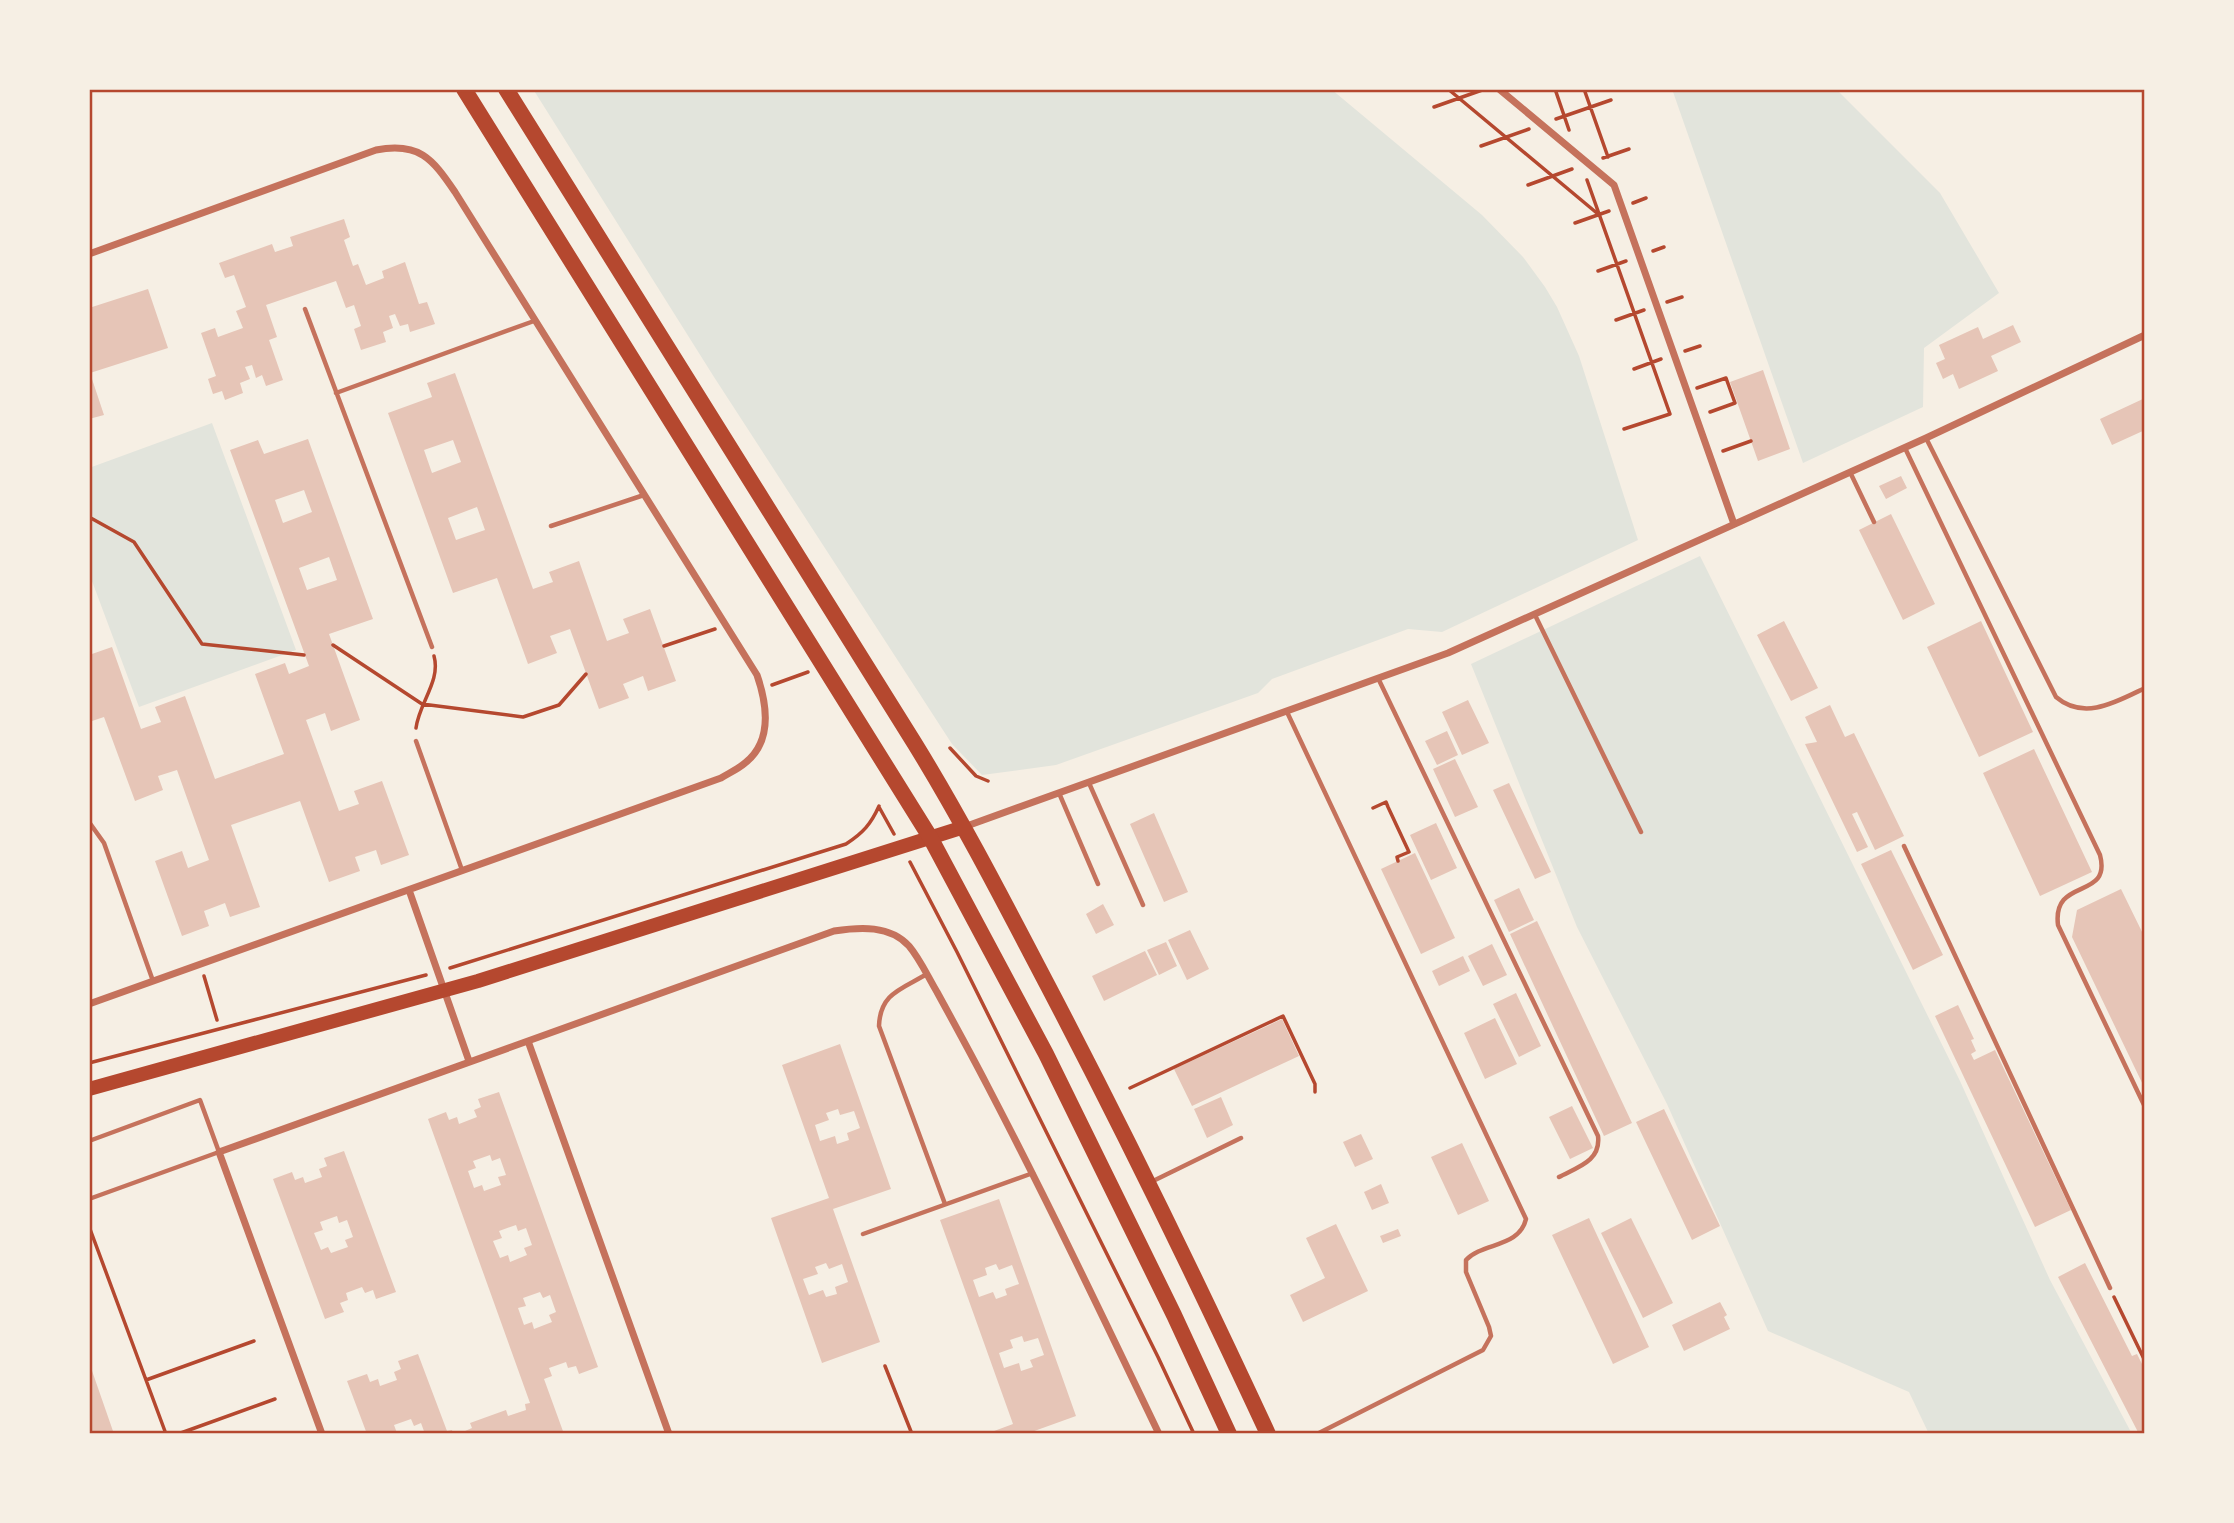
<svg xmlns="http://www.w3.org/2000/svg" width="2234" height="1523" viewBox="0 0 2234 1523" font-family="'Fira Sans Condensed',sans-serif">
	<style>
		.green { fill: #e2e4dc }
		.building { fill: #e6c5b7; fill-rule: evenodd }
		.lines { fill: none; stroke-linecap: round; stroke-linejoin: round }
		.path { stroke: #b5482f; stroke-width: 3.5 }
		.service { stroke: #c5725c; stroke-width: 4.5 }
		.minor { stroke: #c5725c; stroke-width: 7 }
		.secondary { stroke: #b5482f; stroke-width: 14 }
		.primary { stroke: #b5482f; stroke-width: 16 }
		.neatline { fill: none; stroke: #b5482f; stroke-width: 2.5 }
	</style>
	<rect width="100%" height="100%" fill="#f6efe4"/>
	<path class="green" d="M 533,89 L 1331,89 L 1482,215 L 1523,257 L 1545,287 L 1557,307 L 1579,356 L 1638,540 L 1442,632 L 1408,629 L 1272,679 L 1258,693 L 1056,765 L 982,775 L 952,744 L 714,377 Z
		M 1672,89 L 1836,89 L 1940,193 L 1999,293 L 1924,348 L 1923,407 L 1803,463 Z
		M 212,423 L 296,650 L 139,707 L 89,573 L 89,468 Z
		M 1700,556 L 1960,1081 L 2050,1280 L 2132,1434 L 1929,1434 L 1909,1392 L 1768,1331 L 1667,1104 L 1577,927 L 1471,664 Z"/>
	<path class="building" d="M 344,219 L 350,237 L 344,240 L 353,266 L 358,264 L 366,285 L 384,278 L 382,271 L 405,262 L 419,304 L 427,302 L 435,324 L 410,332 L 408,324 L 400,326 L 395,314 L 389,316 L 393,328 L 383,332 L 386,342 L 361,350 L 354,329 L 361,326 L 354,305 L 346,308 L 336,281 L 266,305 L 277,337 L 269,340 L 283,380 L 266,386 L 262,375 L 256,378 L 252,365 L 245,367 L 250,379 L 240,383 L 243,393 L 225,400 L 222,391 L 213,394 L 208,379 L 216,376 L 201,333 L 215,328 L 218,337 L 243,328 L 236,311 L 246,307 L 234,275 L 225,278 L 219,263 L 272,244 L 275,252 L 293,246 L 290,237 Z
		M 148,289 L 168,348 L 90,373 L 104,415 L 89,419 L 89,308 Z
		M 2013,325 L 2021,342 L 1991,356 L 1998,371 L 1959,389 L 1953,374 L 1943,379 L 1936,363 L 1945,359 L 1939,345 L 1978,327 L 1983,339 Z
		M 1763,370 L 1790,449 L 1758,461 L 1730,382 Z
		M 455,373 L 533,589 L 553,582 L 549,572 L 579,561 L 607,641 L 629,633 L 623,619 L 650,609 L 676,681 L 648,691 L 643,676 L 623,684 L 629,698 L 599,709 L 570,629 L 550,636 L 557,653 L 528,664 L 497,578 L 453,593 L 388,413 L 432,397 L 427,383 ZM 453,440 L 461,462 L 432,473 L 424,450 ZM 477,507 L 485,530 L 456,540 L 448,518 Z
		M 2145,398 L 2145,430 L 2112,445 L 2100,419 Z
		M 308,439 L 373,619 L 329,634 L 360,720 L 331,731 L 325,713 L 306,720 L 339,811 L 359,804 L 354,791 L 382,781 L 409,855 L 381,865 L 376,850 L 355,857 L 360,871 L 329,882 L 300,801 L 231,825 L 260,907 L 230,917 L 225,903 L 204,911 L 209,926 L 182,936 L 155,861 L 182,851 L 188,868 L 209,860 L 177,770 L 158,776 L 163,790 L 135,801 L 104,717 L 89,722 L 89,655 L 112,647 L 141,729 L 161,722 L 155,707 L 185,696 L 215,779 L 284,754 L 255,674 L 285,663 L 289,674 L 309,666 L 230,450 L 258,440 L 264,454 ZM 304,490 L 312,512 L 283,523 L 275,500 ZM 329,557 L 337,580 L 307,590 L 299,568 Z
		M 1901,476 L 1907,488 L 1886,499 L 1879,486 Z
		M 1891,514 L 1935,604 L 1903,620 L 1859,530 Z
		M 1784,621 L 1818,688 L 1791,701 L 1757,635 Z
		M 1981,621 L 2033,732 L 1979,757 L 1927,647 Z
		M 1468,700 L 1489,743 L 1462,755 L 1442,712 Z
		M 1830,705 L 1845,737 L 1854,733 L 1904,836 L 1875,850 L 1857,812 L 1852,814 L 1868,847 L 1857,852 L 1805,744 L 1817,742 L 1805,717 Z
		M 1447,731 L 1458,755 L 1437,765 L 1425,741 Z
		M 2034,749 L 2092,872 L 2040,896 L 1983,773 Z
		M 1455,759 L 1478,807 L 1455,817 L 1433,769 Z
		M 1509,783 L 1551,872 L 1535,879 L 1493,790 Z
		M 1154,813 L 1188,892 L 1164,902 L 1130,824 Z
		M 1436,823 L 1457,868 L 1431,880 L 1410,835 Z
		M 1891,850 L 1943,955 L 1913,970 L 1861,864 Z
		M 1415,853 L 1455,938 L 1421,954 L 1381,869 Z
		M 1519,888 L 1534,920 L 1509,932 L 1494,900 Z
		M 2121,889 L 2145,938 L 2145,1089 L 2072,937 L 2077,910 Z
		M 1103,904 L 1114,925 L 1096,934 L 1086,914 Z
		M 1537,921 L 1632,1123 L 1604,1136 L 1510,934 Z
		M 1190,930 L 1209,969 L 1187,980 L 1168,940 Z
		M 1166,942 L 1177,966 L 1159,975 L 1147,950 Z
		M 1492,944 L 1507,975 L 1483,986 L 1468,956 Z
		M 1145,951 L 1157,975 L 1104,1001 L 1092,976 Z
		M 1463,956 L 1470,971 L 1439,986 L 1432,971 Z
		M 1516,993 L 1541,1046 L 1519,1057 L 1493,1004 Z
		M 1958,1005 L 1974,1039 L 1971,1040 L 1976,1051 L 1971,1054 L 1974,1060 L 1995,1050 L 2071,1210 L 2035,1227 L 1935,1016 Z
		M 1495,1018 L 1517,1064 L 1485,1079 L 1464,1033 Z
		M 1282,1019 L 1299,1056 L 1192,1106 L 1174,1069 Z
		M 840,1044 L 891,1189 L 833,1209 L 880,1342 L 822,1363 L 771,1218 L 829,1198 L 782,1065 ZM 838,1109 L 840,1115 L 854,1111 L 860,1128 L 847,1133 L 849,1140 L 837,1144 L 835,1136 L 820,1141 L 815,1125 L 829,1120 L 826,1113 ZM 826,1263 L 829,1269 L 842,1264 L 848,1282 L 835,1287 L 837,1294 L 826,1297 L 823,1290 L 809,1295 L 803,1279 L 818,1274 L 815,1267 Z
		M 499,1092 L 598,1367 L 579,1374 L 576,1366 L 568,1368 L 566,1362 L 549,1368 L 552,1376 L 544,1379 L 564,1434 L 458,1434 L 472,1428 L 470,1423 L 506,1410 L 508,1416 L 526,1410 L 525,1404 L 530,1403 L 428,1119 L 446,1112 L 449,1120 L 457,1117 L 459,1124 L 477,1117 L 474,1110 L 481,1107 L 478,1099 ZM 490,1155 L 492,1161 L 500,1158 L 506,1175 L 498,1177 L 501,1185 L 484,1191 L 482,1185 L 474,1188 L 468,1171 L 476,1168 L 473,1161 ZM 516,1225 L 518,1231 L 526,1228 L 532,1245 L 524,1248 L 527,1255 L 510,1262 L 508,1255 L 500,1258 L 493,1241 L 502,1238 L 499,1231 ZM 540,1292 L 543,1298 L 550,1295 L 556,1312 L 549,1315 L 552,1322 L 534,1329 L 532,1322 L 524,1325 L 518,1308 L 526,1306 L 523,1298 Z
		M 1221,1097 L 1233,1125 L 1207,1138 L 1194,1109 Z
		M 1572,1106 L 1593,1148 L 1570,1159 L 1549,1117 Z
		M 1664,1109 L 1720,1226 L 1692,1240 L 1636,1122 Z
		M 1361,1134 L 1373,1159 L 1355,1167 L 1343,1142 Z
		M 1462,1143 L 1489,1201 L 1458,1215 L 1431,1157 Z
		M 344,1151 L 396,1292 L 376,1299 L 373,1290 L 365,1293 L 362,1287 L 346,1293 L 348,1300 L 340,1303 L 344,1312 L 325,1319 L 273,1179 L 292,1172 L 295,1180 L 303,1177 L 305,1183 L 322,1177 L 319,1169 L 327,1166 L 324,1158 ZM 337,1216 L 339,1223 L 347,1220 L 353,1237 L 345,1240 L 348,1247 L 331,1253 L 328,1247 L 321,1250 L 314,1233 L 323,1230 L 320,1222 Z
		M 1381,1184 L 1389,1203 L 1372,1210 L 1364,1192 Z
		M 999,1199 L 1076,1416 L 1026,1434 L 986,1434 L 1013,1424 L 940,1220 ZM 996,1264 L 999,1270 L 1012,1265 L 1019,1284 L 1005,1289 L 1007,1295 L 996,1299 L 993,1292 L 979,1297 L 973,1280 L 987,1275 L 985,1268 ZM 1022,1336 L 1024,1342 L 1038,1338 L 1044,1355 L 1030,1360 L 1033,1367 L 1021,1371 L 1019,1363 L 1004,1368 L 999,1353 L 1013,1348 L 1010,1340 Z
		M 1589,1218 L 1649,1347 L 1613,1364 L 1552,1235 Z
		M 1631,1218 L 1673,1303 L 1643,1318 L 1601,1233 Z
		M 1336,1224 L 1368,1291 L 1303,1322 L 1290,1295 L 1325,1278 L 1306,1238 Z
		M 1398,1229 L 1401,1236 L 1383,1243 L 1380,1236 Z
		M 2085,1263 L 2132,1356 L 2137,1354 L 2145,1370 L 2145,1434 L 2139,1434 L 2058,1277 Z
		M 1720,1302 L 1727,1315 L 1724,1317 L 1730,1329 L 1684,1351 L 1672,1325 Z
		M 418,1354 L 447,1431 L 452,1430 L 453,1434 L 425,1434 L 421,1423 L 414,1426 L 411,1419 L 394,1425 L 397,1433 L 395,1434 L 367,1434 L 347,1381 L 367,1374 L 370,1382 L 378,1379 L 380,1386 L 397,1380 L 394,1372 L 401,1369 L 398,1361 Z
		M 89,1365 L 90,1365 L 114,1434 L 89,1434 Z"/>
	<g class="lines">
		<path class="path" d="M 1448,89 L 1598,214
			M 1555,89 L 1569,130
			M 1584,89 L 1608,157
			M 1434,107 L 1485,89
			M 1556,119 L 1611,100
			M 1481,146 L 1529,129
			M 1603,158 L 1629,149
			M 1587,180 L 1670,414 L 1624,429
			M 1528,185 L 1572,169
			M 1633,203 L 1646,198
			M 1575,223 L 1609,211
			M 1653,251 L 1664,247
			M 1598,271 L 1626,261
			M 1667,302 L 1682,297
			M 1616,320 L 1644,310
			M 1685,351 L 1700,346
			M 1634,369 L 1661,359
			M 1697,388 L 1726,378 L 1735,403
			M 1710,412 L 1735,403
			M 1723,451 L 1751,441
			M 89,517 L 134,542 L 202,644 L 304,655
			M 333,645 L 422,704 L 523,717 L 559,705 L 586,674
			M 664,646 L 715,629
			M 772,685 L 808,672
			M 416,728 C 419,703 441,681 434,656
			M 950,748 L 976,776 L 988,781
			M 879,807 L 894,834
			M 1373,808 L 1386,802 L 1388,807 L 1409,852 L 1397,857 L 1398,861
			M 910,862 L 957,952 L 1158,1357 L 1194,1434
			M 450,968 L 846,844 C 863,833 871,824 879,806
			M 204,976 L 217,1020
			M 89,1063 L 426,975
			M 1130,1088 L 1283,1016 L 1315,1084 L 1315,1092
			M 90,1229 L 146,1380
			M 2114,1297 L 2145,1361
			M 885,1366 L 912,1434
			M 166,1434 L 146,1380 L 254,1341
			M 178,1434 L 275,1399"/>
		<path class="service" d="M 305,309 L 432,647
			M 336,393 L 534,321
			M 1926,438 L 2056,697 C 2084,721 2116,702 2145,688
			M 1905,448 L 2100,855 C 2112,901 2052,876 2058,925 L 2145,1107
			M 1850,472 L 1874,522
			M 551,526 L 644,495
			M 1535,615 L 1641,832
			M 1378,678 L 1598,1136 C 1601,1161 1578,1167 1559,1177
			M 1287,712 L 1526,1219 C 1519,1248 1483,1242 1466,1260 L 1466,1272 L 1489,1327 L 1491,1336 L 1483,1350 L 1317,1434
			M 416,741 L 462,870
			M 1089,783 L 1143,905
			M 1059,793 L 1098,884
			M 89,822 L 104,843 L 153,981
			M 1904,846 L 2110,1288
			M 927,974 C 902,989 880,993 879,1026 L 945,1204
			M 89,1141 L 200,1100 L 219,1152 L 89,1199
			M 1151,1182 L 1241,1138
			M 863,1234 L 1033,1173"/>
		<path class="minor" d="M 1499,89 L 1614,185 L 1734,524
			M 89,254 L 376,150 C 419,142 432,158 455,192 L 757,675 C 767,704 773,741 745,763 C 738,769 729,773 721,778 L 89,1004
			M 964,827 L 1448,653 L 1926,438 L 2145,335
			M 409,890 L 469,1061
			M 528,1041 L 669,1434
			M 322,1434 L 219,1152 L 834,931 C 860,927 890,925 909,946 C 920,959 928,977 937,992 C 954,1023 971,1054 987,1085 C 1047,1200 1103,1317 1159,1434"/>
		<path class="secondary" d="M 89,1089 L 478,981 L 964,827"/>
		<path class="primary" d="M 464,89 L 930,837 L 1046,1054 L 1174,1315 L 1229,1434
			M 506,89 L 915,744 C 963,822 1005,904 1048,986 C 1125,1133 1198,1283 1268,1434"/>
	</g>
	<rect width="2234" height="1523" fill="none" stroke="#f6efe4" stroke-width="182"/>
	<rect x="91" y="91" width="2052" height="1341" class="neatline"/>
</svg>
